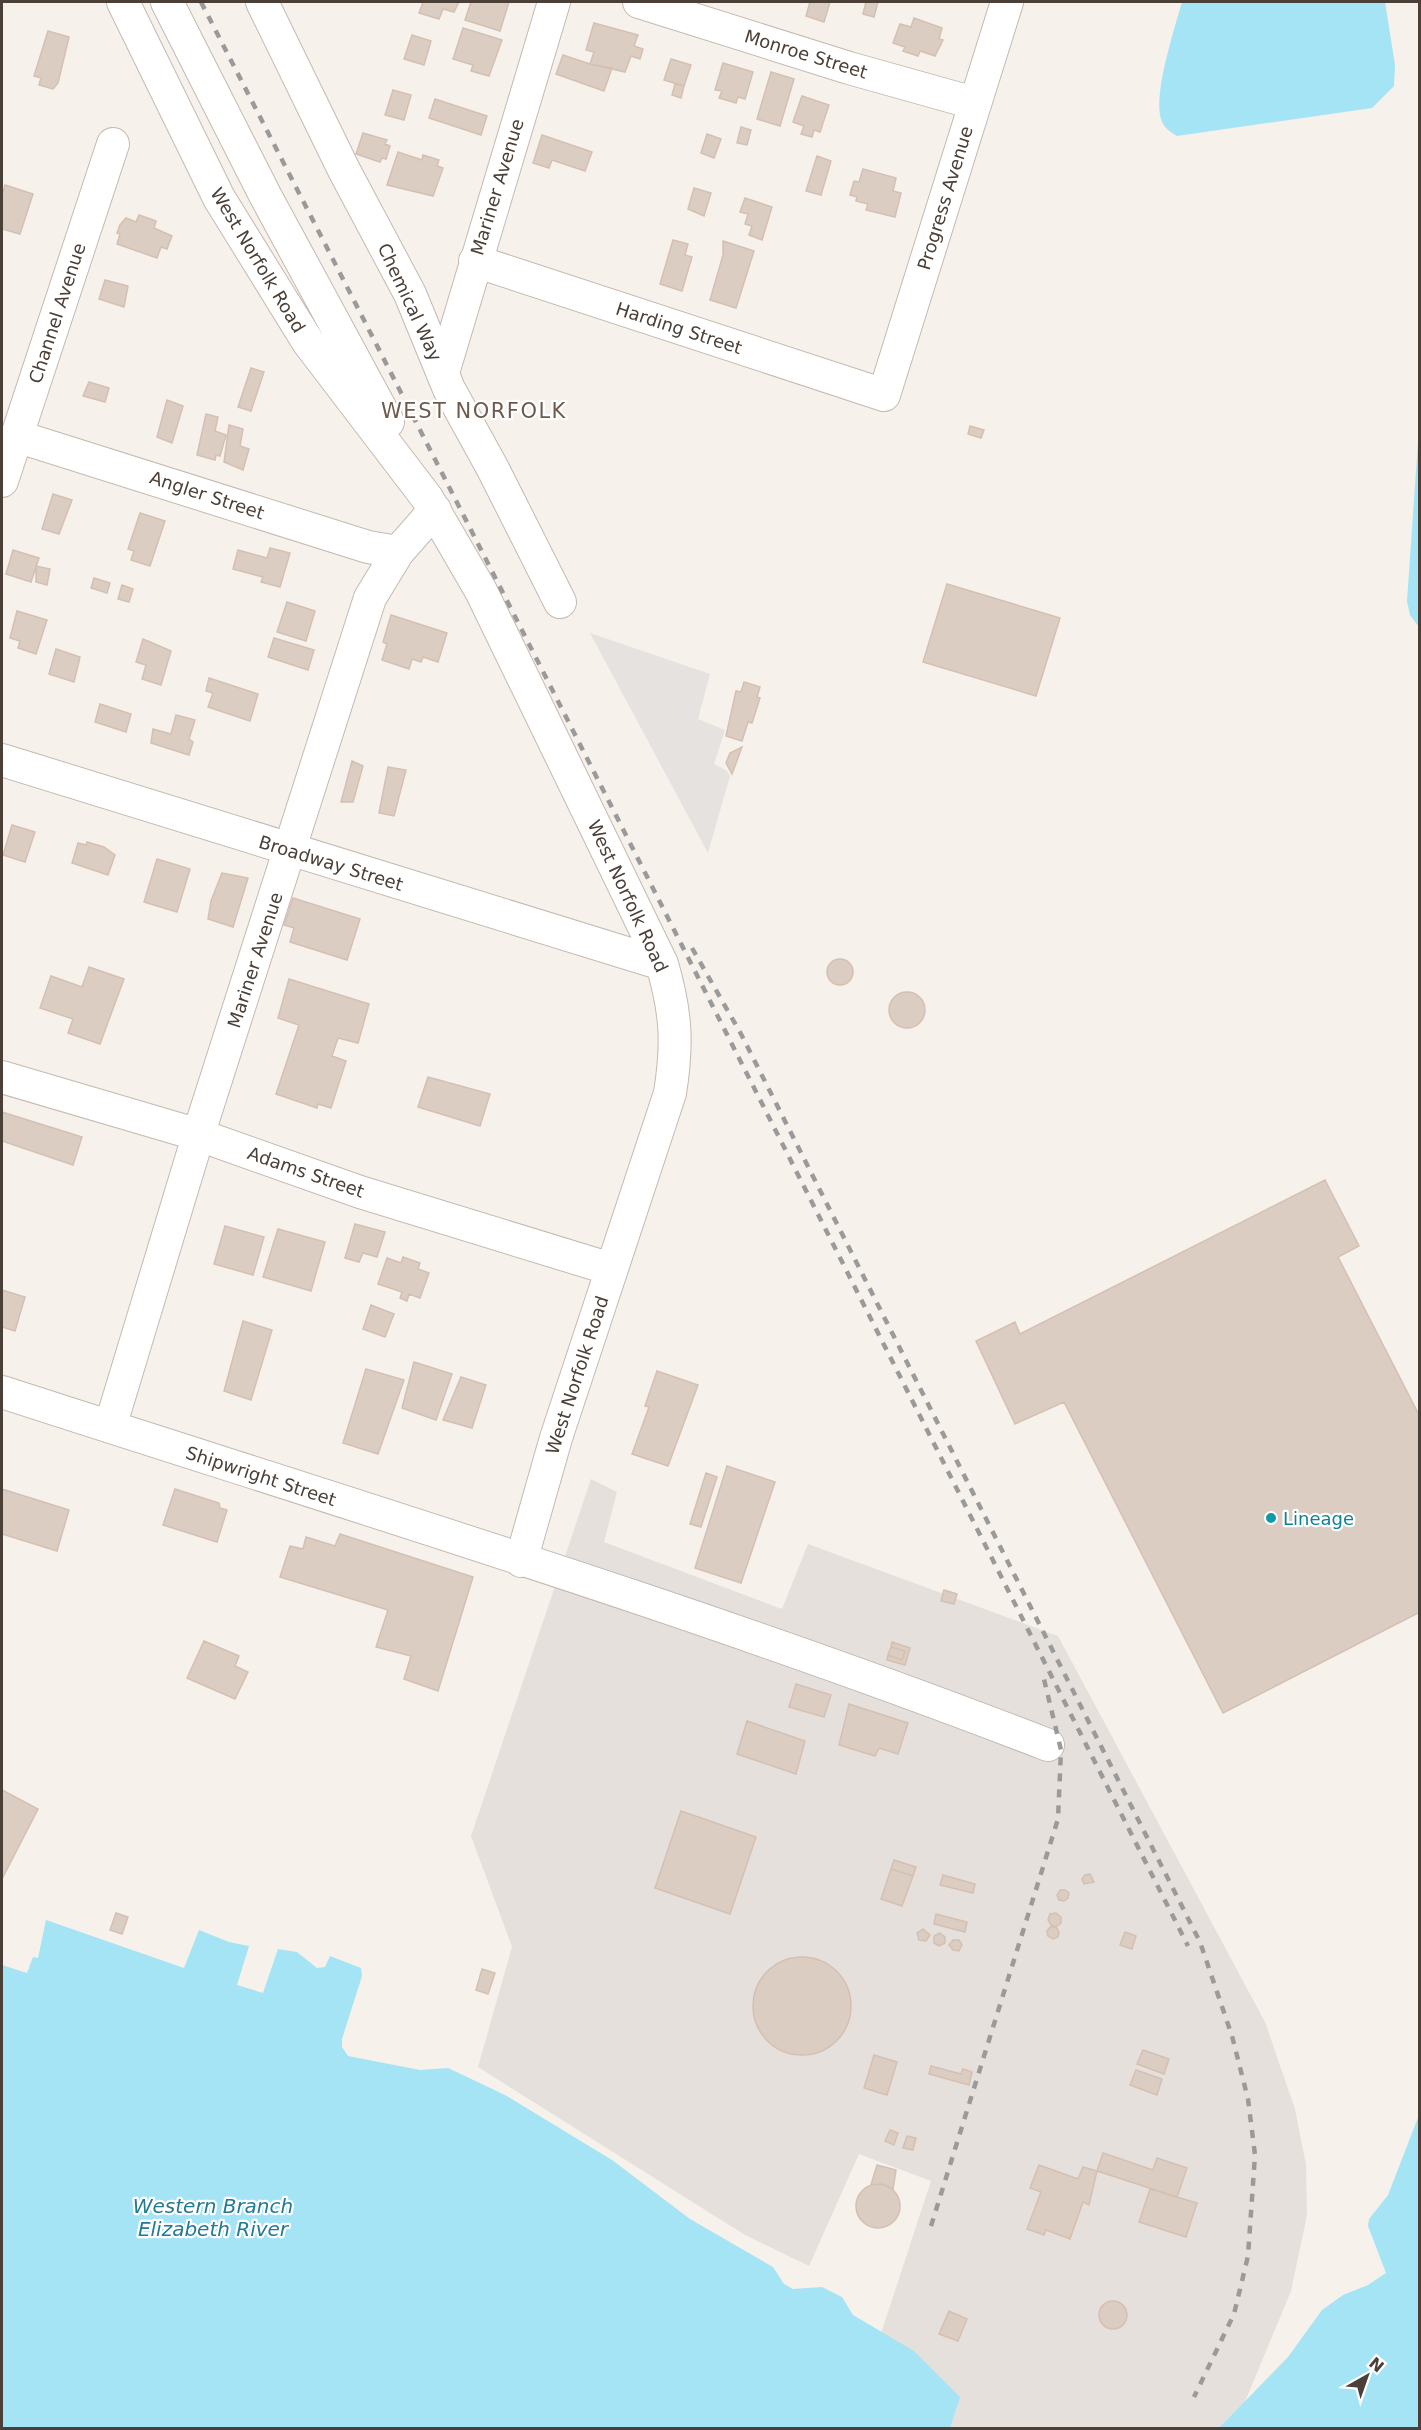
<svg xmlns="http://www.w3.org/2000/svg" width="1421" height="2430" viewBox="0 0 1421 2430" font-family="'DejaVu Sans',sans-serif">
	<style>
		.industrial { fill: #e6e0dc }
		.parking { fill: #e5e2df }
		.water { fill: #a5e4f5 }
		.building { fill: #dccdc2; stroke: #d4c0b2; stroke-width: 1.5 }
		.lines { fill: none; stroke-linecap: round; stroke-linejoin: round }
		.minor-casing { stroke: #c6b9b0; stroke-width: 34 }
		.minor { stroke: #fff; stroke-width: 32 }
		.rail { stroke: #9a9a9a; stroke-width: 4.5; stroke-dasharray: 8 8; stroke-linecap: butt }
		.culture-dot { fill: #0f9aa8; stroke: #fff; stroke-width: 2 }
		.labels { text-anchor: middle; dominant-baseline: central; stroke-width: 4.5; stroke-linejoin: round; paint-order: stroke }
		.street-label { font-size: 18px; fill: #4b4038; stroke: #fff }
		.culture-label { font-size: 18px; fill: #0d838f; stroke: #fff; text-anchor: start }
		.water-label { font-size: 20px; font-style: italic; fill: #237a94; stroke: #fff }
		.quarter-label { font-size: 21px; letter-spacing: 1.5px; fill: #6f5b4e; stroke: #fff }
	</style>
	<rect width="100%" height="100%" fill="#f6f1eb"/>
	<path class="industrial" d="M 591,1479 L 617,1492 L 604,1542 L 782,1609 L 808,1544 L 1058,1636 L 1265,2022 L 1295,2109 L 1306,2165 L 1307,2215 L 1291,2291 L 1234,2428 L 850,2428 L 931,2181 L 859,2154 L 809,2266 L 745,2235 L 478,2067 L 512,1947 L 471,1836 Z"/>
	<path class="parking" d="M 590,633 L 710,674 L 698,719 L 725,730 L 714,764 L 726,770 L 730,776 L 708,853 Z"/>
	<path class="water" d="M 1182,2 L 1385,2 L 1395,65 L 1394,86 L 1372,108 L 1177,136 C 1169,131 1164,128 1161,119 C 1153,94 1175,27 1182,2 Z
		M 1419,428 L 1419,627 L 1410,615 L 1407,601 Z
		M 46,1920 L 184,1968 L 199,1930 L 229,1942 L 249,1946 L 237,1985 L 263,1993 L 278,1949 L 297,1952 L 317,1968 L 325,1967 L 330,1956 L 361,1968 L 362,1976 L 342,2039 L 342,2047 L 348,2056 L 420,2070 L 448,2068 L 505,2095 L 612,2160 L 690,2219 L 773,2267 L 784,2284 L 793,2289 L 822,2287 L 842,2297 L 853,2315 L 914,2351 L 960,2397 L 950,2428 L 2,2428 L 2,1965 L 27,1973 L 33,1957 L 38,1958 Z
		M 1419,2115 L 1419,2428 L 1219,2428 L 1288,2357 L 1322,2310 L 1343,2295 L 1368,2285 L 1386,2273 L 1368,2226 L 1369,2219 L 1388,2195 Z"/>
	<path class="building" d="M 423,2 L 459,2 L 454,12 L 443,9 L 439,19 L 419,13 Z
		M 471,2 L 509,2 L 500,31 L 465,20 Z
		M 810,2 L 830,2 L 824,22 L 806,16 Z
		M 866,2 L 878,2 L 874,17 L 863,14 Z
		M 914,18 L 942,28 L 939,39 L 943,40 L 935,56 L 920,51 L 918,56 L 903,51 L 905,47 L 893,43 L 900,24 L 911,27 Z
		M 594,23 L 638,35 L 634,46 L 643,49 L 640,59 L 631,56 L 625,72 L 590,64 L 594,52 L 586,50 Z
		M 463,28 L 502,40 L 489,76 L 471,71 L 473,65 L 453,59 Z
		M 48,31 L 69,37 L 58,83 L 53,89 L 39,85 L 41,78 L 34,76 Z
		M 412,35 L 431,41 L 424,65 L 404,59 Z
		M 563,55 L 590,64 L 612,68 L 604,91 L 556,74 Z
		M 671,59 L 691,65 L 684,86 L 664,80 Z
		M 723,63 L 753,72 L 745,99 L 738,97 L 736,103 L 719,98 L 722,91 L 715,90 Z
		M 771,72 L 794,79 L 780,126 L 757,119 Z
		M 675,84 L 684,86 L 681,98 L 672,95 Z
		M 393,90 L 411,95 L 404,120 L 385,115 Z
		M 802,96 L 829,105 L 820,132 L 814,130 L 812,137 L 801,134 L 804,126 L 793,122 Z
		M 435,99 L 487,116 L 481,135 L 429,118 Z
		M 741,127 L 751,130 L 747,145 L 737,143 Z
		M 363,133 L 387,140 L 385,144 L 390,146 L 386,159 L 382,158 L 380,162 L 356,154 Z
		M 707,134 L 721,139 L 714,158 L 701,153 Z
		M 542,135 L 592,152 L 585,171 L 552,160 L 549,168 L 533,163 Z
		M 398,152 L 422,160 L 423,155 L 439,160 L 437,166 L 443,168 L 433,196 L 387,185 Z
		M 817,156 L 831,161 L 821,195 L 806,191 Z
		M 863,169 L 896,178 L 893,191 L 901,193 L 895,217 L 866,210 L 868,204 L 856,201 L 857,197 L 850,195 L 854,181 L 859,182 Z
		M 5,185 L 33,194 L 20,234 L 2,229 L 2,195 Z
		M 694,188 L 711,193 L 704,216 L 688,209 Z
		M 745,198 L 772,207 L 762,240 L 749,235 L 752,226 L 745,224 L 748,214 L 740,212 Z
		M 139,215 L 156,221 L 154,228 L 172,236 L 167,249 L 161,247 L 157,258 L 117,244 L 120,234 L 117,233 L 120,225 L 126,218 L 136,222 Z
		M 673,240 L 688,244 L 685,255 L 692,257 L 682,291 L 660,284 Z
		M 723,241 L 754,251 L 736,308 L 710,300 L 723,255 Z
		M 105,280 L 128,286 L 124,307 L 99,299 Z
		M 251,368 L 264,372 L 251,411 L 238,407 Z
		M 89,382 L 109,388 L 105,402 L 83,396 Z
		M 167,400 L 183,406 L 172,443 L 157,437 Z
		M 206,414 L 218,417 L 215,431 L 226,435 L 220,456 L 216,455 L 215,460 L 197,455 Z
		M 229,425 L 243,429 L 240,446 L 249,449 L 243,470 L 224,462 Z
		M 970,426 L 984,430 L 981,438 L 968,434 Z
		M 53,494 L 72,500 L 59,534 L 42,529 Z
		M 140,513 L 165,521 L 150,566 L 131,560 L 134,551 L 128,549 Z
		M 270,548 L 290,553 L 280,587 L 261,582 L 263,577 L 233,569 L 238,550 L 267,558 Z
		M 13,550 L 39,558 L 31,582 L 6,574 Z
		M 36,566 L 50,569 L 47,585 L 36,582 Z
		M 94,578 L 110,583 L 107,593 L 91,588 Z
		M 947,584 L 1060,618 L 1036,696 L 923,662 Z
		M 122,585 L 133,589 L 129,602 L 118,599 Z
		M 287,602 L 315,611 L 306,641 L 277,632 Z
		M 17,611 L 47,620 L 36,654 L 18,648 L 20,641 L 10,638 Z
		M 391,615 L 447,633 L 438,662 L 423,657 L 421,662 L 412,659 L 409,669 L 382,660 L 387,644 L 383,642 Z
		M 274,638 L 314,650 L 308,670 L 268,657 Z
		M 143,639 L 171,651 L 161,685 L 142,679 L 146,665 L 136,662 Z
		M 56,649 L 80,657 L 74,682 L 49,674 Z
		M 209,678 L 258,694 L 250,721 L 208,707 L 213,693 L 206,691 Z
		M 744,682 L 760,687 L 757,697 L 760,698 L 752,723 L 748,722 L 742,741 L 726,736 L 736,691 L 741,692 Z
		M 100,704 L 131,714 L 126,732 L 95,722 Z
		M 176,715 L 195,720 L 189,739 L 193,742 L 189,755 L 151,743 L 153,729 L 171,734 Z
		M 742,747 L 732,774 L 726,763 L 730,753 Z
		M 352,761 L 363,766 L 353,802 L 341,802 Z
		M 388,767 L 406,770 L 394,816 L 379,813 Z
		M 12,825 L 35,832 L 25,862 L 3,855 Z
		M 87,842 L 104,847 L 115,855 L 108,875 L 72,863 L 78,843 L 86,845 Z
		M 157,859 L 190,869 L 177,912 L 144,902 Z
		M 222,873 L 248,878 L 233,927 L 208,919 L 211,901 Z
		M 293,898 L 360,919 L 347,960 L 290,942 L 294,928 L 284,925 Z
		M827 972a13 13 0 1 1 26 0a13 13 0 1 1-26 0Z
		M 89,967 L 124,979 L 100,1044 L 68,1033 L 73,1019 L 40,1008 L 51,976 L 82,987 Z
		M 289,979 L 369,1004 L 358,1043 L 338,1038 L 332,1056 L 346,1061 L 331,1108 L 318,1104 L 317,1108 L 276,1094 L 299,1025 L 278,1018 Z
		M889 1010a18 18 0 1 1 36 0a18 18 0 1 1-36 0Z
		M 428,1077 L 490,1094 L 480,1126 L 418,1107 Z
		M 2,1112 L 82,1137 L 73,1165 L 2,1141 Z
		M 1325,1180 L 1359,1246 L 1338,1257 L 1420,1417 L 1420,1612 L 1223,1713 L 1064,1402 L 1015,1424 L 976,1341 L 1015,1322 L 1020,1334 Z
		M 355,1224 L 385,1232 L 377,1257 L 363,1253 L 359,1262 L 345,1258 Z
		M 225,1226 L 264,1237 L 253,1275 L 214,1264 Z
		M 278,1229 L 325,1242 L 311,1291 L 263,1277 Z
		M 403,1257 L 420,1263 L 418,1269 L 429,1273 L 420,1298 L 409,1294 L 407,1301 L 400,1298 L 402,1292 L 378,1284 L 387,1258 L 401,1263 Z
		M 2,1290 L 25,1297 L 15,1331 L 2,1327 Z
		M 371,1305 L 394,1314 L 385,1337 L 363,1329 Z
		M 243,1321 L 272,1330 L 251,1400 L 224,1391 Z
		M 414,1362 L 452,1374 L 436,1420 L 402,1408 Z
		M 366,1369 L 404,1380 L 378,1454 L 343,1443 Z
		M 657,1371 L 698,1385 L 668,1466 L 632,1454 L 649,1407 L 645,1406 Z
		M 461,1377 L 486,1385 L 472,1428 L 443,1420 Z
		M 727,1466 L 775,1482 L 741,1583 L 695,1568 Z
		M 706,1473 L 717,1477 L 701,1527 L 690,1524 Z
		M 2,1489 L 69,1510 L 57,1551 L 2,1534 Z
		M 175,1489 L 219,1503 L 220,1508 L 227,1510 L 217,1542 L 163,1525 Z
		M 340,1534 L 473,1577 L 438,1691 L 404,1679 L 411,1656 L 376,1647 L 388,1610 L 280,1577 L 290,1546 L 303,1549 L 306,1537 L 335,1546 Z
		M 944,1590 L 957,1594 L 954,1604 L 941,1601 Z
		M 204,1641 L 239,1656 L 235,1666 L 248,1672 L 235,1699 L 187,1678 Z
		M 892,1642 L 910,1648 L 905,1665 L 887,1660 L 888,1655 L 902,1660 L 905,1651 L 891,1647 Z
		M 891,1647 L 905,1651 L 902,1660 L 888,1655 Z
		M 796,1684 L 831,1695 L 824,1717 L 789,1707 Z
		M 849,1704 L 908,1723 L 898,1754 L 879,1748 L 875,1756 L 839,1745 Z
		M 747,1721 L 805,1741 L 796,1774 L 737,1754 Z
		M 2,1790 L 38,1809 L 2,1879 Z
		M 681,1811 L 756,1837 L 730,1914 L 655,1888 Z
		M 894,1860 L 916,1867 L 913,1876 L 891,1869 Z
		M 891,1869 L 913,1876 L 902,1906 L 881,1899 Z
		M 1090,1874 L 1094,1882 L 1084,1884 L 1082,1879 L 1085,1875 Z
		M 943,1875 L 975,1884 L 973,1893 L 940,1885 Z
		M 1060,1890 L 1065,1890 L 1069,1893 L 1068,1898 L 1064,1901 L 1059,1900 L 1057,1895 Z
		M 116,1913 L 128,1917 L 122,1934 L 110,1930 Z
		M 1056,1913 L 1061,1917 L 1061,1923 L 1056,1927 L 1051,1925 L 1048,1920 L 1050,1914 Z
		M 936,1914 L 967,1922 L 965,1932 L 934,1924 Z
		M 1050,1927 L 1056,1927 L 1059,1932 L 1058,1937 L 1053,1939 L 1048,1936 L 1047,1931 Z
		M 923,1929 L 930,1935 L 926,1941 L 919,1940 L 917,1933 Z
		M 1125,1932 L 1136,1936 L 1132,1949 L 1120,1945 Z
		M 940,1933 L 945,1937 L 945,1943 L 939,1946 L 934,1943 L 934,1936 Z
		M 953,1940 L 959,1940 L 962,1945 L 959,1951 L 953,1950 L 949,1945 Z
		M753 2006a49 49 0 1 1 98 0a49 49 0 1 1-98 0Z
		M 482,1969 L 495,1973 L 488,1994 L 476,1990 Z
		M 1143,2050 L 1169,2059 L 1164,2074 L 1137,2064 Z
		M 874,2055 L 897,2062 L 887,2095 L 864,2088 Z
		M 931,2066 L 961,2074 L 963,2069 L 972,2072 L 969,2085 L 929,2074 Z
		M 1136,2070 L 1162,2079 L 1157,2095 L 1130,2085 Z
		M 890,2130 L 898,2133 L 894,2145 L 885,2141 Z
		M 907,2136 L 916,2138 L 913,2150 L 903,2148 Z
		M 1103,2153 L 1153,2170 L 1157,2158 L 1187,2168 L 1177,2197 L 1097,2171 Z
		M 877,2165 L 896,2170 L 893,2189 L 882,2184 L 871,2185 Z
		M 1039,2165 L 1078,2179 L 1083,2167 L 1097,2171 L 1089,2205 L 1083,2202 L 1070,2239 L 1046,2230 L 1044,2235 L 1027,2229 L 1041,2192 L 1030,2188 Z
		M856 2206a22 22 0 1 1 44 0a22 22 0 1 1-44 0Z
		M 1150,2189 L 1197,2203 L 1186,2237 L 1139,2222 Z
		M1099 2315a14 14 0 1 1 28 0a14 14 0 1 1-28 0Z
		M 949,2311 L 967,2319 L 958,2341 L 939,2334 Z"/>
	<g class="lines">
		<defs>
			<path id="minor" d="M 123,2 L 219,198 L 308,342 L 427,498 L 481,591 L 662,964 C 676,1012 678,1043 670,1093 L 556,1438 L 521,1561
				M 167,2 L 265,195 L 388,422
				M 262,2 L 344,170 L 410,294 L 449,389 L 493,469 L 560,602
				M 639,2 L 849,68 L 974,103
				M 475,261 L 884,395 L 1007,2
				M 443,373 L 554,2
				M 16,436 L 368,547 L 398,552
				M 2,481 L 113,144
				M 2,760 L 662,964
				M 2,1077 L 199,1135 L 360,1192 L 611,1269
				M 2,1392 C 351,1505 705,1612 1048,1745
				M 110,1427 L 203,1120 L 370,598 L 398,552 L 435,510"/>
		</defs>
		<use href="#minor" class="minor-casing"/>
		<use href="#minor" class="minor"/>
		<path class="rail" d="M 201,2 C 533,648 860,1298 1188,1946
			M 692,948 L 741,1034 L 1200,1942 L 1232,2036 L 1248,2099 L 1255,2155 L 1248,2256 L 1234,2314 L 1194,2397
			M 931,2226 L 1058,1819 L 1061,1750 L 1043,1675"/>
	</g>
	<circle class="culture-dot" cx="1271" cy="1518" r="6"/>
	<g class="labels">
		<g class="street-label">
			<text transform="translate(806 54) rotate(17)">Monroe Street</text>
			<text transform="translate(497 187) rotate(-73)">Mariner Avenue</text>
			<text transform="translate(945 198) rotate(-73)">Progress Avenue</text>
			<text transform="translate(258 260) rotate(59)">West Norfolk Road</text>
			<text transform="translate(410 302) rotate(65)">Chemical Way</text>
			<text transform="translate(57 313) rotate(-72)">Channel Avenue</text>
			<text transform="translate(679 328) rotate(18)">Harding Street</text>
			<text transform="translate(207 495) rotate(18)">Angler Street</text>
			<text transform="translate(331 863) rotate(17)">Broadway Street</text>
			<text transform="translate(628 896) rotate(65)">West Norfolk Road</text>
			<text transform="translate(255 960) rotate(-72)">Mariner Avenue</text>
			<text transform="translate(306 1172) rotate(19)">Adams Street</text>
			<text transform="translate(577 1375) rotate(-72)">West Norfolk Road</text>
			<text transform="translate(261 1476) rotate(18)">Shipwright Street</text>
		</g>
		<g class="culture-label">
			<text x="1283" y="1518">Lineage</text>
		</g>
		<g class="water-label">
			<text x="213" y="2206">Western Branch<tspan x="213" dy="23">Elizabeth River</tspan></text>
		</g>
		<g class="quarter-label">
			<text x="474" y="411">WEST NORFOLK</text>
		</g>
	</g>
	<rect width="1421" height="2430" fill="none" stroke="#4b4038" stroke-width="6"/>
	<g transform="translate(1367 2376) rotate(40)" stroke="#ffffff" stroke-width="4.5" paint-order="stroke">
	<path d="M0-4.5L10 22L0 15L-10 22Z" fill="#4b4038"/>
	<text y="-9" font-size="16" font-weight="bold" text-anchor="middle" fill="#4b4038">N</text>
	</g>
</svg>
